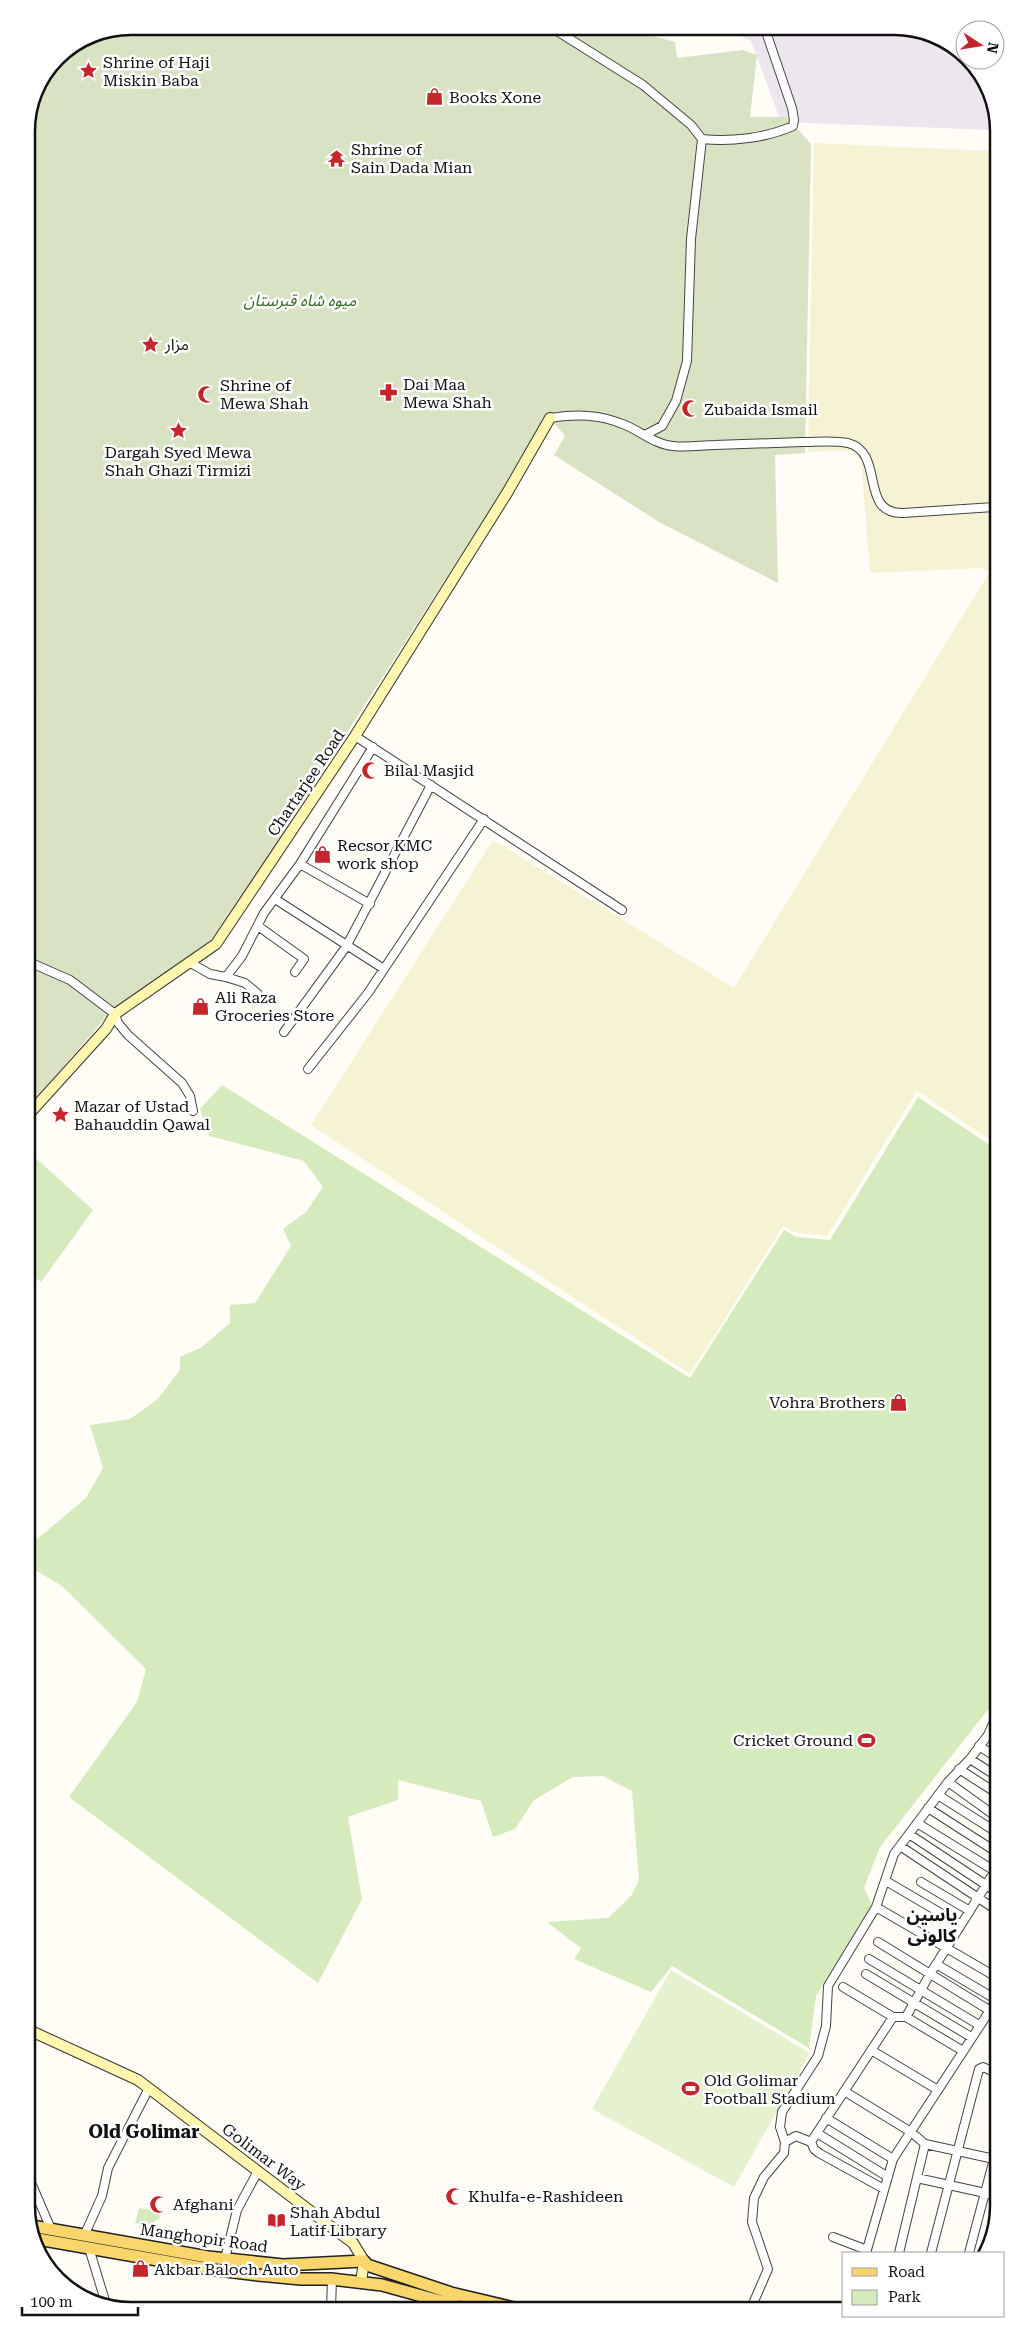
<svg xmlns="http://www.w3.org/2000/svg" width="1025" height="2337" viewBox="0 0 1025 2337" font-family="'Roboto Serif','Noto Sans Arabic',serif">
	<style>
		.industrial { fill: #eee6ef }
		.farmland { fill: #f6f3d4 }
		.green { fill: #d5ebbd }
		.cemetery { fill: #d9e3c4 }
		.pitch { fill: #e6f2cf }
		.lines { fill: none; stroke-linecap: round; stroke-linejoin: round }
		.street-casing { stroke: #444; stroke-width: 10 }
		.secondary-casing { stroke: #333; stroke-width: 12 }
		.primary-casing { stroke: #222; stroke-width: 14 }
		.street { stroke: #fff; stroke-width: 8 }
		.secondary { stroke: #fff6b0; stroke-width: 10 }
		.primary { stroke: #f9d66b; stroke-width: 11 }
		.labels { text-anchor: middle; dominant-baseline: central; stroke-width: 5; stroke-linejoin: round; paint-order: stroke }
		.poi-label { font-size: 16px; fill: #111; stroke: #fff; text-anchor: start }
		.park-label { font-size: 16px; font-style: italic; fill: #2f6b1f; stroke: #fff }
		.street-label { font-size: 16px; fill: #111; stroke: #fff }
		.neighbourhood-label { font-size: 18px; font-weight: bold; fill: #111; stroke: #fff }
		.rim { fill: none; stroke: #111; stroke-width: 2.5 }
	</style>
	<rect width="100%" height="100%" fill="#fffdf5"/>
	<path class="industrial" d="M 718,26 L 902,26 L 958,48 L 993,97 L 993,130 L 781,122 L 751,41 Z"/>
	<path class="farmland" d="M 814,143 L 993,151 L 996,1144 L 917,1091 L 827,1236 L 797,1233 L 783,1226 L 690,1374 L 311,1125 L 493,840 L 734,988 L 989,573 L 982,568 L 870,573 L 861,460 L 850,450 L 808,452 Z"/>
	<path class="green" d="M 222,1085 L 690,1378 L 784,1230 L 797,1237 L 830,1240 L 918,1097 L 996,1149 L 997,1698 L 880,1847 L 864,1888 L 872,1905 L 816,1996 L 809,2048 L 672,1966 L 651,1992 L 574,1959 L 581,1948 L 547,1922 L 608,1918 L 631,1896 L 639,1880 L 632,1791 L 603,1776 L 573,1777 L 534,1800 L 515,1829 L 493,1837 L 481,1801 L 398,1780 L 398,1800 L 348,1817 L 362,1899 L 318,1983 L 69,1797 L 137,1702 L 146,1669 L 62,1586 L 30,1567 L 30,1545 L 86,1498 L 103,1468 L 90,1425 L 130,1419 L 158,1399 L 180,1370 L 180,1357 L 202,1347 L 230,1323 L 230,1305 L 255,1303 L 291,1246 L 283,1229 L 306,1212 L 323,1187 L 304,1161 L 209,1136 L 200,1109 Z
		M 29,1152 L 93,1210 L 41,1282 L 29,1273 Z
		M 139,2208 L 162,2212 L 160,2218 L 142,2229 L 138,2228 L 140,2224 L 135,2223 Z"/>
	<path class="cemetery" d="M 131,26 L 616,26 L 675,42 L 677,58 L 743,50 L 757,55 L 750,117 L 787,117 L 811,144 L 805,453 L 775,455 L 778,583 L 659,522 L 554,455 L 565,436 L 553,422 L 531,446 L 217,935 L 106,1017 L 29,1107 L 26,124 L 34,90 L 57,57 L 91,34 Z"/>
	<path class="pitch" d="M 671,1970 L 810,2053 L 734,2187 L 592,2109 Z"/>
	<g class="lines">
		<defs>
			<path id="street" d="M 549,26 L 643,85 L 691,125 L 702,139 L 691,239 L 687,361 L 676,401 L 662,426 L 645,435
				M 702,139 C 731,142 766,138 793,126 L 794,120 L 792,108 L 764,26
				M 550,418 C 577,414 599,414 625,425 C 640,431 656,445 673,446 C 687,448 702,445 715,445 C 744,444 773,443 802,442 C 816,442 834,440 848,443 C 886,453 858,514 903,513 L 994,507
				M 355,736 L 622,910
				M 300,864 L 370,904
				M 275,899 L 384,969
				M 258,926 L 304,959 L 295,972
				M 29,962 L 70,980 L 115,1014 L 118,1023 L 128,1035 L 182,1083 L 190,1096 L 193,1111
				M 189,962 L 210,974 L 226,977 L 242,956 L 264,913 L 300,864 L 373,747
				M 226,977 L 245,983 L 257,993
				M 284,1032 L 346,947 L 431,785
				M 308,1069 L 368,993 L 484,819
				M 988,1735 L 998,1741
				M 979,1746 L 998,1758
				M 970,1759 L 998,1777
				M 959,1769 L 998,1794
				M 948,1782 L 998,1818
				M 938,1795 L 998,1833
				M 928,1808 L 998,1853
				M 917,1823 L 998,1873
				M 909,1834 L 998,1893
				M 900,1846 L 998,1911
				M 886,1881 L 961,1925
				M 921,1882 L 970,1911
				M 876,1907 L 998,1978
				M 878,1942 L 989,2010
				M 869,1959 L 979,2025
				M 936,1964 L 997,2000
				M 866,1974 L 971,2037
				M 843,1987 L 893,2017 L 906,2017 L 930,1974 L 998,1866
				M 906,2017 L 963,2051
				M 871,2050 L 938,2090
				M 844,2091 L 911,2132 L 925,2144 L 999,2160
				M 826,2118 L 893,2159
				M 817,2133 L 888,2177
				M 785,2142 L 796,2136 L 811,2142 L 893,2017
				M 811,2142 L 814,2149 L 819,2153 L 884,2189
				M 917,2178 L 999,2196
				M 32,2185 L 51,2229
				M 84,2236 L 102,2196 L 108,2168 L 149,2088
				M 833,2237 L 867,2250
				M 89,2248 L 106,2304
				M 866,2253 L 893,2159 L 998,1998
				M 899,2253 L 925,2144
				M 931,2253 L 979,2069 L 983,2067 L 998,2074
				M 969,2253 L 999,2140
				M 225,2259 L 237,2210 L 258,2171
				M 752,2306 L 768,2269 L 752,2222 L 754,2198 L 764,2177 L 784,2153 L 785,2142 L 780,2127 L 782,2112 L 818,2056 L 826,2026 L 828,1986 L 876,1907 L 894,1854 L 948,1782 L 970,1759 L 988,1735 L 997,1715
				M 331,2309 L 332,2279"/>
			<path id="secondary" d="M 29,1114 L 106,1029 L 115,1014 L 216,944 L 355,736 L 507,493 L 550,418
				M 31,2031 L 138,2080 L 334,2229 L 353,2243 L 364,2261 L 361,2282"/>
			<path id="primary" d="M 32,2226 L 208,2257 L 283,2265 L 364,2261 L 367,2265 L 451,2293 L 514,2308
				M 32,2238 L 209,2269 L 258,2275 L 301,2279 L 331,2279 L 382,2285 L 465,2308"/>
		</defs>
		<use href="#street" class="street-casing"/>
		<use href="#secondary" class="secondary-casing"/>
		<use href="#primary" class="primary-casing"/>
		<use href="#street" class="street"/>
		<use href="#secondary" class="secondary"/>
		<use href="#primary" class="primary"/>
	</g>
	<defs>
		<symbol id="sight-bare" viewBox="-9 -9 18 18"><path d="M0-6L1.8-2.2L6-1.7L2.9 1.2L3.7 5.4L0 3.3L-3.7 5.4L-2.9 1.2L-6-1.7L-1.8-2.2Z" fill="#c4262e" stroke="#fff" stroke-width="2.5" paint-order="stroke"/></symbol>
		<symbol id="shop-bare" viewBox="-9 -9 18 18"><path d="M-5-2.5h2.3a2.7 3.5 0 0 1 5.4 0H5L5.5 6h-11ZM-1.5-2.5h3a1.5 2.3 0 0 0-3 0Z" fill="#c4262e" stroke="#fff" stroke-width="2.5" paint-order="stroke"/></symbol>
		<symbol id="temple-bare" viewBox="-9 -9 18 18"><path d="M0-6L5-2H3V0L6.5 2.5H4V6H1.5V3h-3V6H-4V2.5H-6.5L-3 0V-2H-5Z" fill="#c4262e" stroke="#fff" stroke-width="2.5" paint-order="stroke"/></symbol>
		<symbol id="pharmacy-bare" viewBox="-9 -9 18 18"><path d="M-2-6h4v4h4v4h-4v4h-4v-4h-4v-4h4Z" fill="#c4262e" stroke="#fff" stroke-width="2.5" paint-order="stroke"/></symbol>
		<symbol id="mosque-bare" viewBox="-9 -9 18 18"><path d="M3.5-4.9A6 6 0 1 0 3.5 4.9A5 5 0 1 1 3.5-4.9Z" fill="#c4262e" stroke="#fff" stroke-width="2.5" paint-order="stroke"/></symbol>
		<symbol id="stadium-bare" viewBox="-9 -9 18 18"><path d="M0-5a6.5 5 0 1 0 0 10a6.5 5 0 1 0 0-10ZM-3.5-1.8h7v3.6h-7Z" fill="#c4262e" stroke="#fff" stroke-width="2.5" paint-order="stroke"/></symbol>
		<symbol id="library-bare" viewBox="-9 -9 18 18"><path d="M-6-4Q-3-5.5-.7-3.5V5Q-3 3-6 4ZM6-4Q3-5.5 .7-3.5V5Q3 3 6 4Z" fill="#c4262e" stroke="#fff" stroke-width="2.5" paint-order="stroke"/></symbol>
	</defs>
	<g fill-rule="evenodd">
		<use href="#sight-bare" x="76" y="58" width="25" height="25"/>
		<use href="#shop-bare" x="422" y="84" width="25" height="25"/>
		<use href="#temple-bare" x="324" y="146" width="25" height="25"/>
		<use href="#sight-bare" x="138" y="332" width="25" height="25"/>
		<use href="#pharmacy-bare" x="376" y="380" width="25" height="25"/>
		<use href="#mosque-bare" x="194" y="382" width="25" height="25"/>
		<use href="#mosque-bare" x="678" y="396" width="25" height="25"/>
		<use href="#sight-bare" x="166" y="418" width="25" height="25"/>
		<use href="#mosque-bare" x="358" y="758" width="25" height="25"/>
		<use href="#shop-bare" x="310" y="842" width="25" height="25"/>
		<use href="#shop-bare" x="188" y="994" width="25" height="25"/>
		<use href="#sight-bare" x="48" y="1102" width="25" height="25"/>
		<use href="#shop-bare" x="886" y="1390" width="25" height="25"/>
		<use href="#stadium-bare" x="854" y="1728" width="25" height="25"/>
		<use href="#stadium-bare" x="678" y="2076" width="25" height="25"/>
		<use href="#mosque-bare" x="442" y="2184" width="25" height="25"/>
		<use href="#mosque-bare" x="146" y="2192" width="25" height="25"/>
		<use href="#library-bare" x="264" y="2208" width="25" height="25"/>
		<use href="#shop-bare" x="128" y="2256" width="25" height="25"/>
	</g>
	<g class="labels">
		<g class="poi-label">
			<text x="103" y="62">Shrine of Haji<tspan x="103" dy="18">Miskin Baba</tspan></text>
			<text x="449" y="97">Books Xone</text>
			<text x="351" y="149">Shrine of<tspan x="351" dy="18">Sain Dada Mian</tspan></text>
			<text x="165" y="344">مزار</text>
			<text x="403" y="384">Dai Maa<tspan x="403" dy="18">Mewa Shah</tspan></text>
			<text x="220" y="385">Shrine of<tspan x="220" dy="18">Mewa Shah</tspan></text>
			<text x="704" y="409">Zubaida Ismail</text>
			<text x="178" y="452" text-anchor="middle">Dargah Syed Mewa<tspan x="178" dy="18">Shah Ghazi Tirmizi</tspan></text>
			<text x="384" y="770">Bilal Masjid</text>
			<text x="337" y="845">Recsor KMC<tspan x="337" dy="18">work shop</tspan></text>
			<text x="215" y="997">Ali Raza<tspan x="215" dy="18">Groceries Store</tspan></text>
			<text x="74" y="1106">Mazar of Ustad<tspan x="74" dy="18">Bahauddin Qawal</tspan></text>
			<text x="885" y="1402" text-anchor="end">Vohra Brothers</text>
			<text x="853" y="1740" text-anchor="end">Cricket Ground</text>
			<text x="704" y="2080">Old Golimar<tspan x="704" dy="18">Football Stadium</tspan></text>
			<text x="468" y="2196">Khulfa-e-Rashideen</text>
			<text x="173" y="2204">Afghani</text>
			<text x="290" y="2212">Shah Abdul<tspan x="290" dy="18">Latif Library</tspan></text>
			<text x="154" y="2269">Akbar Baloch Auto</text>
		</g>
		<g class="park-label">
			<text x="300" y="300">میوہ شاہ قبرستان</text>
		</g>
		<g class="street-label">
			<text transform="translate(306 783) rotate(-56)">Chartarjee Road</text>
			<text transform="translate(264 2157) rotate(37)">Golimar Way</text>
			<text transform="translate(204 2238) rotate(8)">Manghopir Road</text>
		</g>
		<g class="neighbourhood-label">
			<text x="932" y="1914">یاسین<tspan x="932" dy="21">کالونی</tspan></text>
			<text x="144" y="2131">Old Golimar</text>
		</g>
	</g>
	<path d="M0 0H1025V2337H0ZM131 35H894A96 96 0 0 1 990 131V2206A96 96 0 0 1 894 2302H131A96 96 0 0 1 35 2206V131A96 96 0 0 1 131 35Z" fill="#fff" fill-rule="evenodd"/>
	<path class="rim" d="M131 35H894A96 96 0 0 1 990 131V2206A96 96 0 0 1 894 2302H131A96 96 0 0 1 35 2206V131A96 96 0 0 1 131 35Z"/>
	<rect x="842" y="2252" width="162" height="65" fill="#ffffff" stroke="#a0a0a0"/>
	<rect x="852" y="2268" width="25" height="8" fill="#f9d66b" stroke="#a0a0a0"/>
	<text x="888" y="2277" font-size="15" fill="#111111">Road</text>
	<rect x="852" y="2290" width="25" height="15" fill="#d5ebbd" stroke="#a0a0a0"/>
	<text x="888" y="2302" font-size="15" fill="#111111">Park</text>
	<g transform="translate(980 45) rotate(102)"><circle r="24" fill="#ffffff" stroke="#a0a0a0"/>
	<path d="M0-4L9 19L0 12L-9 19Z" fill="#c4262e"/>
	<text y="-8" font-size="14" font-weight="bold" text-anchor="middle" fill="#111111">N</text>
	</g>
	<path d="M22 2307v8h116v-8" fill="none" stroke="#111111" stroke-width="2.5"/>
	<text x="30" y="2307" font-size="15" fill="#111111" stroke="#ffffff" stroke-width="4" paint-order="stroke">100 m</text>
</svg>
